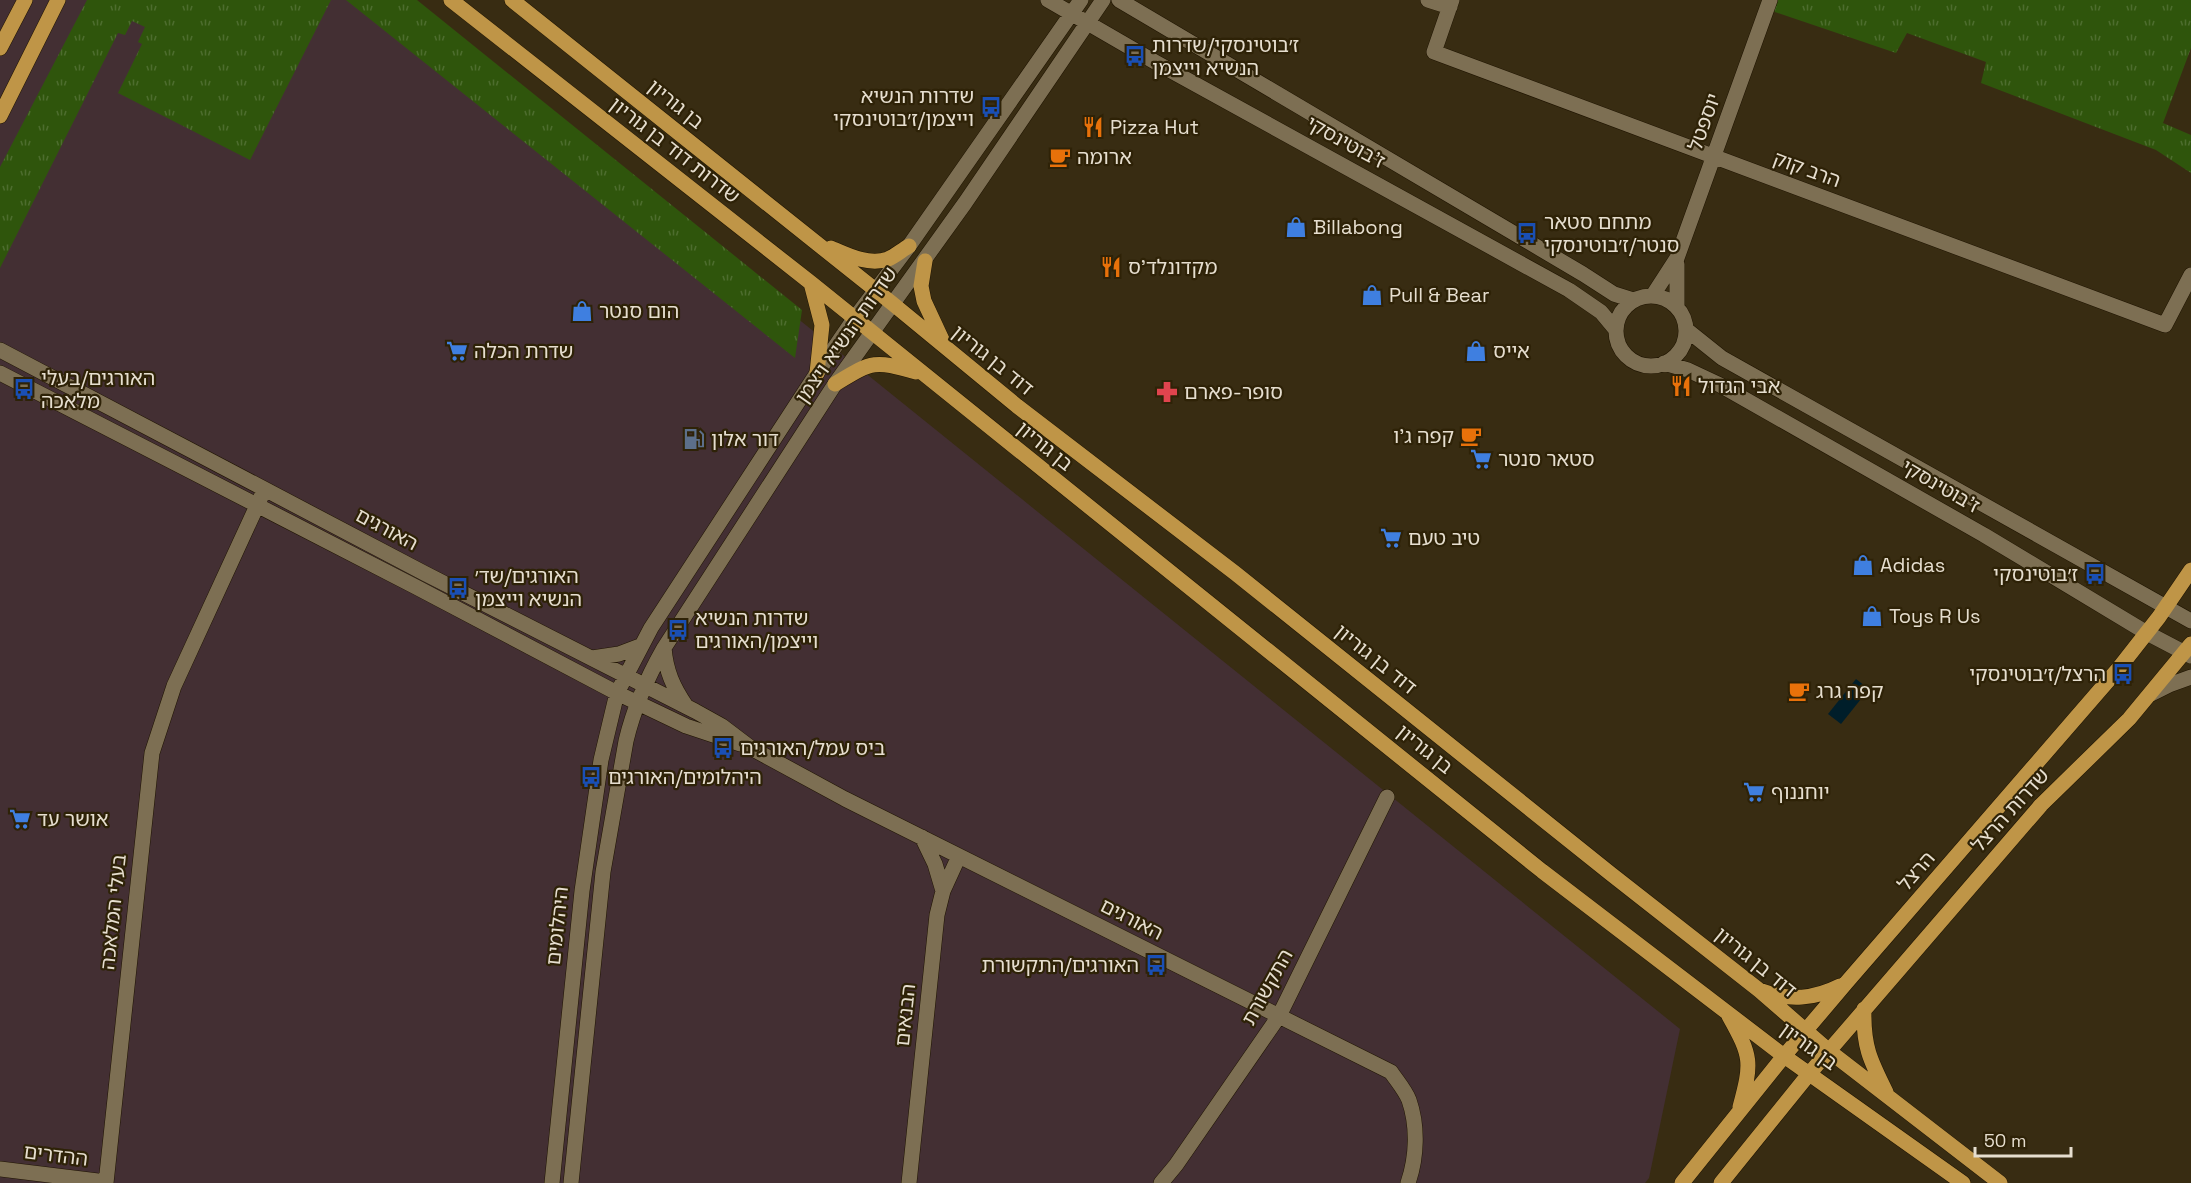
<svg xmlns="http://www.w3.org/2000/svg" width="2191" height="1183" viewBox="0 0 2191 1183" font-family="'Space Grotesk','Noto Sans Hebrew',sans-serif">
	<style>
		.industrial { fill: #432f33 }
		.grass { fill: url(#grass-tufts) }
		.water { fill: #001e2a }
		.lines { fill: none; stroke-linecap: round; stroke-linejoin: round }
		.minor-casing { stroke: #1f1400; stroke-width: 16 }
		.major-casing { stroke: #1f1400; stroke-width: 16 }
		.minor { stroke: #7d6f53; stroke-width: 15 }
		.major { stroke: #bf9547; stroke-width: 15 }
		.labels { text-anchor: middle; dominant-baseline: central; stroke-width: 4.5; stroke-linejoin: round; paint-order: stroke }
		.poi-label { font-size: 20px; fill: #e6decf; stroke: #2e2207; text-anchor: start }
		.street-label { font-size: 20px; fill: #e6decf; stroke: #2e2207 }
	</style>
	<defs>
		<pattern id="grass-tufts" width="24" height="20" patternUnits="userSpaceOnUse" patternTransform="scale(1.5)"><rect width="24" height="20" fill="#2f550c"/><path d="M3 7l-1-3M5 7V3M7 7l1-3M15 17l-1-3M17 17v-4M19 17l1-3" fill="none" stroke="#4d6d2e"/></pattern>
	</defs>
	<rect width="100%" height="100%" fill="#382c12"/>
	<path class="industrial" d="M 0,0 L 402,0 L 1680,1029 L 1649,1178 L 1645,1183 L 0,1183 Z"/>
	<path class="grass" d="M 87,0 L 331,0 L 250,160 L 118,93 L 142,44 L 138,42 L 145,27 L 132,21 L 125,35 L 118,33 L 0,268 L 0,167 Z
		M 346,0 L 417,0 L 802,310 L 795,358 Z
		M 1777,0 L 2191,0 L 2191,48 L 2163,123 L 2191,135 L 2191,173 L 2156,150 L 1981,83 L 1986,62 L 1907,33 L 1896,53 L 1772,11 Z"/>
	<path class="water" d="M 1856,679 L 1869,689 L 1841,724 L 1828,714 Z"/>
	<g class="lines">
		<defs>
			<path id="minor" d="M 1048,0 L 1155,62 L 1569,290 L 1601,312 L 1616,330
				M 1119,0 L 1583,274 L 1614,294 L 1633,300
				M 1428,0 L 1450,7
				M 1452,0 L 1434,52 L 2165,325 L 2191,275
				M 1653,295 L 1677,258 L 1770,0
				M1616 331a35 35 0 1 1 70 0a35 35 0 1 1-70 0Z
				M 1677,306 L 1677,264
				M 1687,330 L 1722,358 L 2191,621
				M 0,350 L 424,573 L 695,711 L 722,726 L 751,748 L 845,799 L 1391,1072 C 1397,1081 1405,1090 1409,1100 C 1418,1126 1417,1157 1408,1183
				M 1664,363 L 1688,370 L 1720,385 L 1984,535 L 2147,633 L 2191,656
				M 0,373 L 416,587 L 617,693 L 686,726 L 740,744
				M 664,648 C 666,671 673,687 686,706
				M 592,658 L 619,654 L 640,646
				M 2151,694 L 2169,685 L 2191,677
				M 922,837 L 935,864 L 943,891
				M 0,1169 L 106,1182
				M 106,1183 L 152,753 L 174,686 L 261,497
				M 552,1183 L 582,891 L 601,760 L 617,693 L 651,628 L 817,373 L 854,319 L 909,246 L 1081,0
				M 571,1183 L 603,872 L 626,741 C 634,707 647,678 664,648 L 835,384 L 965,203 L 1103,0
				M 909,1183 L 937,915 L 943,891 L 959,856
				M 1161,1183 L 1176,1165 L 1279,1016 L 1387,797"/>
			<path id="major" d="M 451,0 L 811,283 L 1542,871 L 1784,1056 L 1963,1183
				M 512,0 L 893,304 L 1017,406 L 1235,573 L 1611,874 L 1759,990 L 1829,1051 L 2000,1183
				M 0,48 L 25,0
				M 0,116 L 58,0
				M 831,248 C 847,255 869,266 888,259 C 895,256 902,250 909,246
				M 925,261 L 921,286 L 924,301 L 944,344
				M 811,283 L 822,325 L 817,373
				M 835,384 C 873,361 873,360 916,372
				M 1762,991 C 1790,1001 1814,999 1840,986
				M 1864,1009 C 1863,1046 1870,1060 1886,1092
				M 1729,1016 C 1752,1057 1752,1062 1740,1107
				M 1682,1183 L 1784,1056 L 1846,983 L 2119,668 L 2159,617 L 2191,570
				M 1721,1183 L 1809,1074 L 2041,805 L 2129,719 L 2191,644"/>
		</defs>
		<use href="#minor" class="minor-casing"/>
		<use href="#major" class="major-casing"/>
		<use href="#minor" class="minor"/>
		<use href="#major" class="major"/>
	</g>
	<defs>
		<symbol id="bus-bare" viewBox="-9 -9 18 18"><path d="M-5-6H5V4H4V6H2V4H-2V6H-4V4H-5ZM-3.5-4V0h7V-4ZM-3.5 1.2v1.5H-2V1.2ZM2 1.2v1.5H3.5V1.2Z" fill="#1a4fb4" stroke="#2e2207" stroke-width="2.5" paint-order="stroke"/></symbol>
		<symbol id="restaurant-bare" viewBox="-9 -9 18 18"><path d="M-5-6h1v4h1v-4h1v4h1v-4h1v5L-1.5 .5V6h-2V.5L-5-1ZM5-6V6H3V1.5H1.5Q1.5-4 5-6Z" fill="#e8710a" stroke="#2e2207" stroke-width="2.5" paint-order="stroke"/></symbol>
		<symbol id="cafe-bare" viewBox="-9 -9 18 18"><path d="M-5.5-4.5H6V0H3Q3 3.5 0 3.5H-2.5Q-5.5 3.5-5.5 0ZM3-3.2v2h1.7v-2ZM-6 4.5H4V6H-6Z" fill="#e8710a" stroke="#2e2207" stroke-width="2.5" paint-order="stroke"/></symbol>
		<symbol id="shop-bare" viewBox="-9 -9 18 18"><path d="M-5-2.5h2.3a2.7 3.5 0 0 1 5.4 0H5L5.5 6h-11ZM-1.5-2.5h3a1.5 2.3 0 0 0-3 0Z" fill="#3f7fe0" stroke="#2e2207" stroke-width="2.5" paint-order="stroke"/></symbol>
		<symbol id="supermarket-bare" viewBox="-9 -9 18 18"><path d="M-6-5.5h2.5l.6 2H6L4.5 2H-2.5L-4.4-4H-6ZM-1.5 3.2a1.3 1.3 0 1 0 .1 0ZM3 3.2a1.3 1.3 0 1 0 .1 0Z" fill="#3f7fe0" stroke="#2e2207" stroke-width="2.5" paint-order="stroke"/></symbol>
		<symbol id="pharmacy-bare" viewBox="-9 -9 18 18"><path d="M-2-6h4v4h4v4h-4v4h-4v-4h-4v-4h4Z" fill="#e0444e" stroke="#2e2207" stroke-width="2.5" paint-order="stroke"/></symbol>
		<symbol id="fuel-bare" viewBox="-9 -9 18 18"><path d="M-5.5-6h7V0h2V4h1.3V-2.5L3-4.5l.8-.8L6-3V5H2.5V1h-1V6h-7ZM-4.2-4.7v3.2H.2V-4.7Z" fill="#5c6f8a" stroke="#2e2207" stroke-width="2.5" paint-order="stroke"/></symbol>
	</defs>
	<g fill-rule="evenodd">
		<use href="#bus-bare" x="1120" y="41" width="30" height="30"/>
		<use href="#bus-bare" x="976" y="92" width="30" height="30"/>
		<use href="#restaurant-bare" x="1078" y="112" width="30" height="30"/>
		<use href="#cafe-bare" x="1045" y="142" width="30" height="30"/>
		<use href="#shop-bare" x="1281" y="212" width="30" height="30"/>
		<use href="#bus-bare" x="1512" y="218" width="30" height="30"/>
		<use href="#restaurant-bare" x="1096" y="252" width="30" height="30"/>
		<use href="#shop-bare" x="1357" y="280" width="30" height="30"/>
		<use href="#shop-bare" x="567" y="296" width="30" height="30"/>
		<use href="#supermarket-bare" x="442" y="336" width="30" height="30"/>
		<use href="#shop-bare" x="1461" y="336" width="30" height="30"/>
		<use href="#restaurant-bare" x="1666" y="371" width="30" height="30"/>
		<use href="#bus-bare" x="9" y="374" width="30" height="30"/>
		<use href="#pharmacy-bare" x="1152" y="377" width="30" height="30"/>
		<use href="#cafe-bare" x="1456" y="421" width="30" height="30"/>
		<use href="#fuel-bare" x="679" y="424" width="30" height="30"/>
		<use href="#supermarket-bare" x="1466" y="444" width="30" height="30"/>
		<use href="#supermarket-bare" x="1376" y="523" width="30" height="30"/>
		<use href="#shop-bare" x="1848" y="550" width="30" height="30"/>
		<use href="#bus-bare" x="2080" y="559" width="30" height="30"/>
		<use href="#bus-bare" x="443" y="573" width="30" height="30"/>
		<use href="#shop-bare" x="1857" y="601" width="30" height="30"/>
		<use href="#bus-bare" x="663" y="615" width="30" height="30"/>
		<use href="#bus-bare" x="2108" y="659" width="30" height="30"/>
		<use href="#cafe-bare" x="1784" y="676" width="30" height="30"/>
		<use href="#bus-bare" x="708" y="733" width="30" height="30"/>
		<use href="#bus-bare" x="576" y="762" width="30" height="30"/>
		<use href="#supermarket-bare" x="1739" y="777" width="30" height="30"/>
		<use href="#supermarket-bare" x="5" y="804" width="30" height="30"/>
		<use href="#bus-bare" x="1141" y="950" width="30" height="30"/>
	</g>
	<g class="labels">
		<g class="poi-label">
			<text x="1152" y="45">ז׳בוטינסקי/שדרות<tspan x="1152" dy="23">הנשיא וייצמן</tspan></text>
			<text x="974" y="96" text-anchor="end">שדרות הנשיא<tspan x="974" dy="23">וייצמן/ז׳בוטינסקי</tspan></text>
			<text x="1110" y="127">Pizza Hut</text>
			<text x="1077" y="157">ארומה</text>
			<text x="1544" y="222">מתחם סטאר<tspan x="1544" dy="23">סנטר/ז׳בוטינסקי</tspan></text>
			<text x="1313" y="227">Billabong</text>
			<text x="1128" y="267">מקדונלד'ס</text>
			<text x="1389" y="295">Pull &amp; Bear</text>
			<text x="599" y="311">הום סנטר</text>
			<text x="474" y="351">שדרת הכלה</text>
			<text x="1493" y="351">אייס</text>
			<text x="41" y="378">האורגים/בעלי<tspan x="41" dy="23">מלאכה</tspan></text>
			<text x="1698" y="386">אבי הגדול</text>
			<text x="1184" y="392">סופר-פארם</text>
			<text x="1454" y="436" text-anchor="end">קפה ג'ו</text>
			<text x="711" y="439">דור אלון</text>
			<text x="1498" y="459">סטאר סנטר</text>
			<text x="1408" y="538">טיב טעם</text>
			<text x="1880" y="565">Adidas</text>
			<text x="2078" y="574" text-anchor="end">ז׳בוטינסקי</text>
			<text x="475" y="576">האורגים/שד׳<tspan x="475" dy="23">הנשיא וייצמן</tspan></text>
			<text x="1889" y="616">Toys R Us</text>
			<text x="695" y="618">שדרות הנשיא<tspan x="695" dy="23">וייצמן/האורגים</tspan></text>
			<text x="2106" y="674" text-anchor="end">הרצל/ז׳בוטינסקי</text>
			<text x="1816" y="691">קפה גרג</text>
			<text x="740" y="748">ביס עמל/האורגים</text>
			<text x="608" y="777">היהלומים/האורגים</text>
			<text x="1771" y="792">יוחננוף</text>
			<text x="37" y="819">אושר עד</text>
			<text x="1139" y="965" text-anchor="end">האורגים/התקשורת</text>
		</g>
		<g class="street-label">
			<text transform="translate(676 104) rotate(39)">בן גוריון</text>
			<text transform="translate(1704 122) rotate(-70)">יוספטל</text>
			<text transform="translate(1346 142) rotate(29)">ז'בוטינסקי</text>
			<text transform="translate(675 150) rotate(38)">שדרות דוד בן גוריון</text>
			<text transform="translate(1807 169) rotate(20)">הרב קוק</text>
			<text transform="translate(846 335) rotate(-55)">שדרות הנשיא ויצמן</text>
			<text transform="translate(993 360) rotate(39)">דוד בן גוריון</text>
			<text transform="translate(1045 446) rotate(39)">בן גוריון</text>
			<text transform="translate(1941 486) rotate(30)">ז'בוטינסקי</text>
			<text transform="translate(387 529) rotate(28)">האורגים</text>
			<text transform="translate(1376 659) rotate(39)">דוד בן גוריון</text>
			<text transform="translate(1425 749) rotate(39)">בן גוריון</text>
			<text transform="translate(2010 810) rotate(-48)">שדרות הרצל</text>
			<text transform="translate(1916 871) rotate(-49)">הרצל</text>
			<text transform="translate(113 912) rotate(-84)">בעלי המלאכה</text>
			<text transform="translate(1132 919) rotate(27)">האורגים</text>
			<text transform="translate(557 926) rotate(-84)">היהלומים</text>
			<text transform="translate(1756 962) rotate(39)">דוד בן גוריון</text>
			<text transform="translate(1267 987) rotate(-61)">התקשורת</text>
			<text transform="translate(905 1015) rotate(-84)">הבנאים</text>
			<text transform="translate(1809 1046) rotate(36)">בן גוריון</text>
			<text transform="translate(56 1155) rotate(7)">ההדרים</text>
		</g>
	</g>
	<path d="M1975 1147v9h96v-9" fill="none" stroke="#e6decf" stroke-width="3"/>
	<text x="1984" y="1147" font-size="18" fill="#e6decf" stroke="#2e2207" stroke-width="4.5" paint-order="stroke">50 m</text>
</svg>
